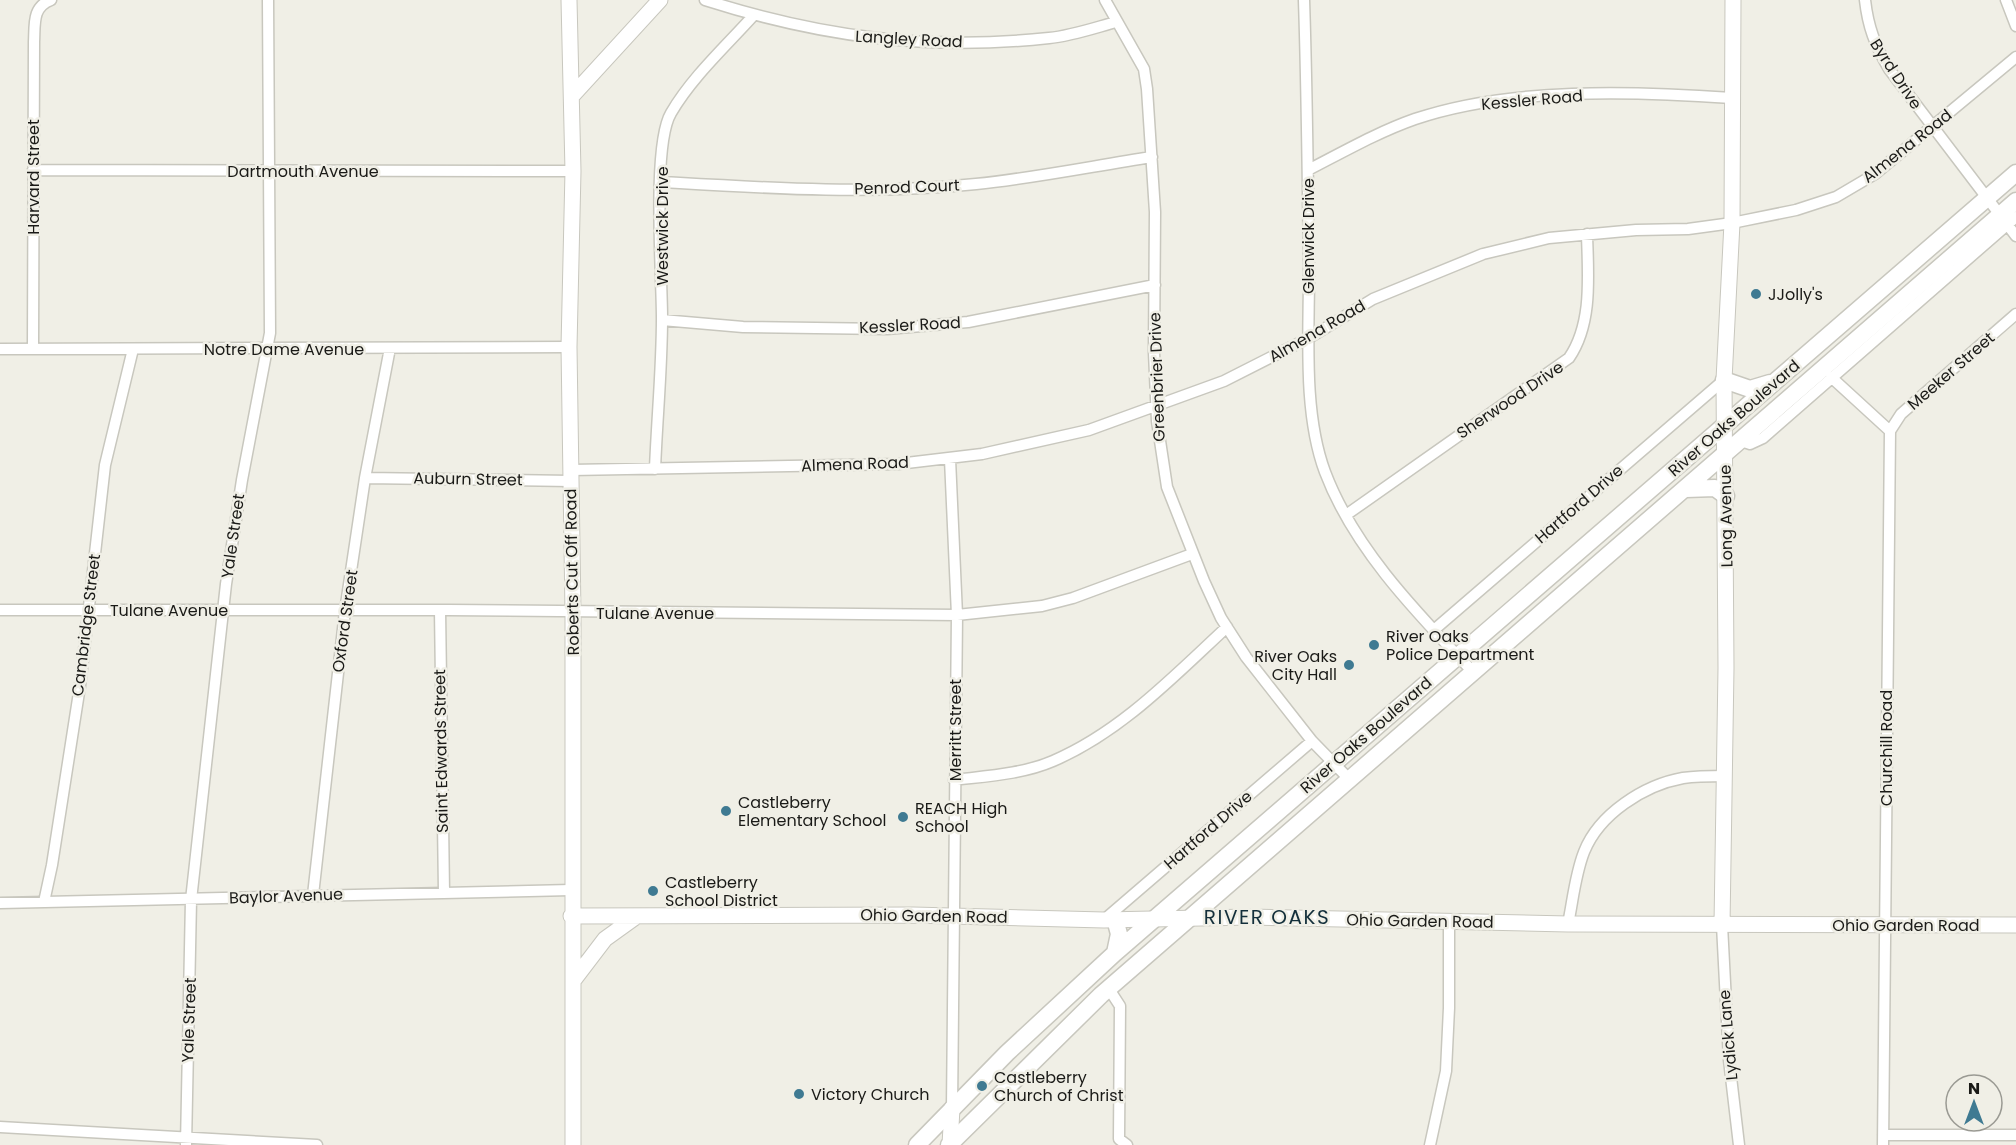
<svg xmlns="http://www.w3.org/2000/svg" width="2016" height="1145" viewBox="0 0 2016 1145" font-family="Poppins,sans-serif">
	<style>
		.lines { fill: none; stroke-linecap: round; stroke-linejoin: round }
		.street-casing { stroke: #c8c7be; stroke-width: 13 }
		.secondary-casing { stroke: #c8c7be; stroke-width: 17 }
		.primary-casing { stroke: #c8c7be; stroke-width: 19 }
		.street { stroke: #fff; stroke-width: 10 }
		.secondary { stroke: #fff; stroke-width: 15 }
		.primary { stroke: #fff; stroke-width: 16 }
		.poi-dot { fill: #3f7a92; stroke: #f0efe6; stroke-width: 2 }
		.labels { text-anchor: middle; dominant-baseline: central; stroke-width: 5; stroke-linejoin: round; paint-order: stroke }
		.street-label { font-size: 16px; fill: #1a1a17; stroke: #f0efe6 }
		.poi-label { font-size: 16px; fill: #1a1a17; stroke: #f0efe6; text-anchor: start }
		.quarter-label { font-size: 20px; letter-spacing: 1.5px; fill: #132f3b; stroke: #f0efe6 }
	</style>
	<rect width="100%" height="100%" fill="#f0efe6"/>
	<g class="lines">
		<defs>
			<path id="street" d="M 705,0 C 821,37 927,51 1049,38 C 1071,36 1094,28 1116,22
				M 1105,0 L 1144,69 L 1147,89 L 1155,212 L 1154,352 L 1157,421 L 1167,487 L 1204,581 L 1221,618 L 1246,657 L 1312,741 L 1350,780
				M 1304,0 C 1307,91 1308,182 1309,273 C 1309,336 1303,413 1325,472 C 1354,549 1418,614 1473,672
				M 1865,0 C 1868,27 1875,45 1889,69 L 2016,236
				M 2006,0 L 2016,26
				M 33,170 L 573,171
				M 1308,170 C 1343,152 1378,132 1415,119 C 1510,87 1633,91 1732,98
				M 661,182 C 765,188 871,195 976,184 C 1035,178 1093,166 1152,157
				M 662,320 L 743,327 L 887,329 L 968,322 L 1155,285
				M 33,348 L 34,42 C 35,24 32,7 51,0
				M 0,349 L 569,347
				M 1831,377 L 1890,431
				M 1741,441 L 1750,444 L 1763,438 L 2016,217
				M 950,459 L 957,615 L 952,1108
				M 655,469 C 657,418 662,368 662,318 C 662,275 652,145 671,113 C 692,77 726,46 753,16
				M 571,470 L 898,464 L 982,454 L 1089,430 L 1224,381 L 1309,338 L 1373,299 L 1483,254 L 1549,238 L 1636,230 L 1688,229 L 1732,223 L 1796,210 L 1836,197 L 1875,174 L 2016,57
				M 365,478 L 571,481
				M 1346,515 L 1569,358 C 1593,323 1588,275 1587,234
				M 0,610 L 448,610 L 957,615 L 1042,606 L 1073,598 L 1192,554
				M 440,610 L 444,892
				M 1435,629 L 1724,380
				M 954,780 C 987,776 1023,774 1053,761 C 1121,732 1174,676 1227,627
				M 313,895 L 345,611 L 365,478 L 390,348
				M 44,902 L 52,865 L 80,686 L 105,465 L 133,349
				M 0,903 L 571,890
				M 1105,919 L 1312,741
				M 1568,924 C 1573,900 1575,875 1584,852 C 1599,814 1644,785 1683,778 C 1697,776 1711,776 1725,776
				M 1722,925 L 1729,1060 L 1739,1145
				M 1109,989 L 1120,1006 L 1119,1139 L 1127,1145
				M 0,1127 L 317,1145
				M 1883,1135 L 2016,1135
				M 186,1145 L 191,900 L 226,584 L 242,480 L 270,333 L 268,0
				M 1430,1145 L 1446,1071 L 1449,1008 L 1449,922
				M 1883,1145 L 1890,431 L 1901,414 L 2016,314"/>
			<path id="secondary" d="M 569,0 L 573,171 L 569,347 L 573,613 L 573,1145
				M 572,96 L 660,0
				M 571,916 L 913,915 L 1104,920 L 1250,917 L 1568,924 L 2016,925
				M 1722,925 L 1726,668 L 1724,380 L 1732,223 L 1733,0
				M 573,981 L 605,939 L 637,916
				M 950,1145 L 952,1108"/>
			<path id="primary" d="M 1724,380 L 1750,389 L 1770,383
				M 1686,489 L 1715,488 L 1726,496
				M 1115,919 L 1119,934 L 1115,953
				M 917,1145 L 1007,1053 L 1115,953 L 2016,173
				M 949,1145 L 1101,995 L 2016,201"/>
		</defs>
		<use href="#street" class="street-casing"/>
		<use href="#secondary" class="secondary-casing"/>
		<use href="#primary" class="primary-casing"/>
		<use href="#street" class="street"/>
		<use href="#secondary" class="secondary"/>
		<use href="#primary" class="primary"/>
	</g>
	<g class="poi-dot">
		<circle cx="1756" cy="294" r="6"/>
		<circle cx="1374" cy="645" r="6"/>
		<circle cx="1349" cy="665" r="6"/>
		<circle cx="726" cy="811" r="6"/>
		<circle cx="903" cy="817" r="6"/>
		<circle cx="653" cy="891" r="6"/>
		<circle cx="982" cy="1086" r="6"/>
		<circle cx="799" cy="1094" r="6"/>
	</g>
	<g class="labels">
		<g class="street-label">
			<text transform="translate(909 39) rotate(3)">Langley Road</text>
			<text transform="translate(1896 74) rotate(57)">Byrd Drive</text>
			<text transform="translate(1532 100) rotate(-5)">Kessler Road</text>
			<text transform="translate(1907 146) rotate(-38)">Almena Road</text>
			<text x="303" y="171">Dartmouth Avenue</text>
			<text transform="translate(33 177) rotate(-90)">Harvard Street</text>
			<text transform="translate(907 187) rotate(-2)">Penrod Court</text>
			<text transform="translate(662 226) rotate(-90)">Westwick Drive</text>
			<text transform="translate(1308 236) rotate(-90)">Glenwick Drive</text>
			<text transform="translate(910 325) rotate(-3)">Kessler Road</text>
			<text transform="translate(1317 331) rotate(-30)">Almena Road</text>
			<text x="284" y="349">Notre Dame Avenue</text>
			<text transform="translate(1951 371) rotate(-41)">Meeker Street</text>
			<text transform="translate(1157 377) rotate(-92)">Greenbrier Drive</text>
			<text transform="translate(1510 400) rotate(-34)">Sherwood Drive</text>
			<text transform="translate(1734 418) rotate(-41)">River Oaks Boulevard</text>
			<text transform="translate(855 464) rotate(-2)">Almena Road</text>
			<text transform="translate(468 479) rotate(1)">Auburn Street</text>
			<text transform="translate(1579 504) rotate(-41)">Hartford Drive</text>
			<text transform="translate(1726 516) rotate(-91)">Long Avenue</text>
			<text transform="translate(233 536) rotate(-82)">Yale Street</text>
			<text transform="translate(572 572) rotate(-91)">Roberts Cut Off Road</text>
			<text x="169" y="610">Tulane Avenue</text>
			<text x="655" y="613">Tulane Avenue</text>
			<text transform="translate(345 621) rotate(-82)">Oxford Street</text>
			<text transform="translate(86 625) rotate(-83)">Cambridge Street</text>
			<text transform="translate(955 730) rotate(-90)">Merritt Street</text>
			<text transform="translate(1366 735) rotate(-41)">River Oaks Boulevard</text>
			<text transform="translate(1886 748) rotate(-90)">Churchill Road</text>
			<text transform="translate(441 751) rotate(-91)">Saint Edwards Street</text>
			<text transform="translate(1208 830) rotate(-41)">Hartford Drive</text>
			<text transform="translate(286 896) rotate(-2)">Baylor Avenue</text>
			<text transform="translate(934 916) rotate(1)">Ohio Garden Road</text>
			<text transform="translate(1420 921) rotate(1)">Ohio Garden Road</text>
			<text x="1906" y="925">Ohio Garden Road</text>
			<text transform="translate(189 1020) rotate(-88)">Yale Street</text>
			<text transform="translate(1728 1035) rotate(-95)">Lydick Lane</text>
		</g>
		<g class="poi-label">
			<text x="1768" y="294">JJolly's</text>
			<text x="1386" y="636">River Oaks<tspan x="1386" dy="18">Police Department</tspan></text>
			<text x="1337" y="656" text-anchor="end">River Oaks<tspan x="1337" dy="18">City Hall</tspan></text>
			<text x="738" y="802">Castleberry<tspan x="738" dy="18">Elementary School</tspan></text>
			<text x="915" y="808">REACH High<tspan x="915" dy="18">School</tspan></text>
			<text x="665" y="882">Castleberry<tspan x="665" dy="18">School District</tspan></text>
			<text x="994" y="1077">Castleberry<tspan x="994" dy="18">Church of Christ</tspan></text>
			<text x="811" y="1094">Victory Church</text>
		</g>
		<g class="quarter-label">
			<text x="1267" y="917">RIVER OAKS</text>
		</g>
	</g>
	<g transform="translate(1974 1103)"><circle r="28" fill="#f0efe6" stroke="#9a9a93" stroke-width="1.5"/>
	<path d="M0-4.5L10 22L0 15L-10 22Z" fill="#3f7a92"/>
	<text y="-9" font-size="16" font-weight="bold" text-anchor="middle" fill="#1a1a17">N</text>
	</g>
</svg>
